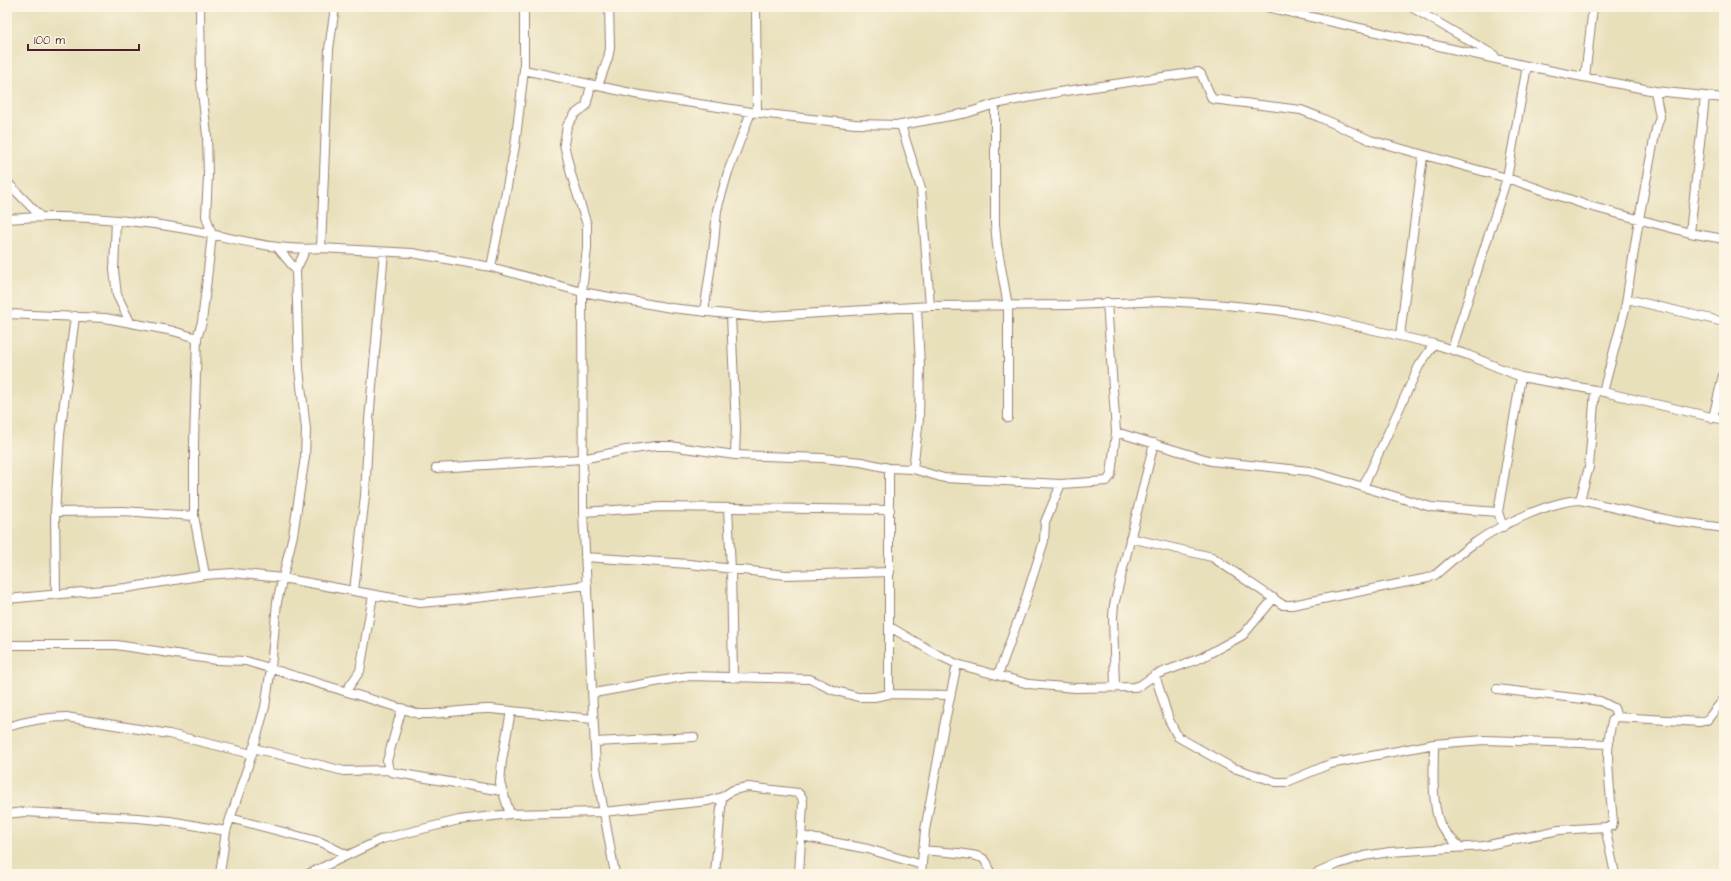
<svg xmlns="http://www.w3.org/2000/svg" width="1731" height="881" viewBox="0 0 1731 881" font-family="'Architects Daughter',sans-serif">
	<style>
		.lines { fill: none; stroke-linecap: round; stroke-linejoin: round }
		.minor-casing { stroke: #998073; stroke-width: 10 }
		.minor { stroke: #fff; stroke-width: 8 }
	</style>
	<rect width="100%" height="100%" fill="#fcf5e5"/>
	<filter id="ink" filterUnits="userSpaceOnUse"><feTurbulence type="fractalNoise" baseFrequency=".025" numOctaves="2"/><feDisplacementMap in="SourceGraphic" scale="8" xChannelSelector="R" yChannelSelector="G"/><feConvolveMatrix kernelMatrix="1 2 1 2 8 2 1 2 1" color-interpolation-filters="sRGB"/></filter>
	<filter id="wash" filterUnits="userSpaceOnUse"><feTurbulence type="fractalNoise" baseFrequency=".012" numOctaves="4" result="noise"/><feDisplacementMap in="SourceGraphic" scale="16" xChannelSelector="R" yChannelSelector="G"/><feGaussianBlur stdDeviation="0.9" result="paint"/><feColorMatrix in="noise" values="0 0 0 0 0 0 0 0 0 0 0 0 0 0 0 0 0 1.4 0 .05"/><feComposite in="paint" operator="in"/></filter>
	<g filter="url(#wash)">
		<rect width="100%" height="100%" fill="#e8e0bb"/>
	</g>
	<g filter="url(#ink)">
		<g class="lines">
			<defs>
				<path id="minor" d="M 200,7 L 201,83 L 207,135 L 208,176 L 206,216 L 212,235 L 202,322 L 197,338 L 194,442 L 194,516 L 205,575
					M 756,7 L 757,113
					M 1267,7 L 1527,66 L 1655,91 L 1724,98
					M 1411,7 L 1494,55
					M 524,70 L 640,95 L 751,112 L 855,124 L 901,125 L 967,113 L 995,104 L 1059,92 L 1198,72 L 1201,74 L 1212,99 L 1301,110 L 1319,117 L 1370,140 L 1507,178 L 1589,206 L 1690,233 L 1724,239
					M 1585,77 L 1593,7
					M 591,85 L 586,106 L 575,114 L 567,126 L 564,144 L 571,174 L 587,225 L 587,248 L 582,292 L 583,512 L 596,768 L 615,874
					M 598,86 L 608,58 L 610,48 L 609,7
					M 995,104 L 995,224 L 997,245 L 1008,306 L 1008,418
					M 901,125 L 921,189 L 930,306
					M 7,182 L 41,217
					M 7,219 C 66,214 127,219 186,229 C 230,237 275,252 321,248 L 412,253 L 491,267 L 582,292 L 671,308 L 755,317 L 930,306 L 1073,305 L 1163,301 L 1215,304 L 1277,310 L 1318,317 L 1434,344 L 1468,355 L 1521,377 L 1595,390 L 1724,420
					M 116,220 L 114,270 L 117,295 L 130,322
					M 1690,233 L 1705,97
					M 277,247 L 296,270
					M 321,248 L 329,49 L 335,7
					M 491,267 L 515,146 L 524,70 L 524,7
					M 1627,299 L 1724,322
					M 704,312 L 714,244 L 717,210 L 728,172 L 751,112
					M 7,314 L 105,318 L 173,331 L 197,338
					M 731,316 L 736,427 L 735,455
					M 1400,335 L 1423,156
					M 1452,349 L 1507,178 L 1527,66
					M 1603,392 L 1625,309 L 1639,219 L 1656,129 L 1660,117 L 1655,91
					M 1713,418 L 1724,371
					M 1116,432 L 1211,461 L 1309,471 L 1431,507 L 1498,512
					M 436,468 L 582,459 L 626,450 L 656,446 L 670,446 L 735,455 L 822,458 L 861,462 L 889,468 L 913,469 L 944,478 L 1061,484 L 1107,481 L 1111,475 L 1116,432 L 1107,302
					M 889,468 L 889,694
					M 913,469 L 919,419 L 920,365 L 917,308
					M 1363,487 L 1419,366 L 1434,344
					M 1580,500 L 1589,467 L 1595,390
					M 728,508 L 731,569 L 733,678
					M 55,512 L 123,511 L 194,516
					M 583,512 L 662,507 L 890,510
					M 1503,527 L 1498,512 L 1521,377
					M 1130,538 L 1212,557 L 1283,605 L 1292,605 L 1428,578 L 1435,575 C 1448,564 1461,552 1476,542 C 1500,525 1551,501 1580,500 L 1673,521 L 1724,528
					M 585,557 L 689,564 L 786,575 L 890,572
					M 354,591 L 365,496 L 369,420 L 384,252
					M 56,593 L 55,512 L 60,435 L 75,316
					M 7,599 L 126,588 L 205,575 L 233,573 L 282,578 L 420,603 L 476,598 L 587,585
					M 890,627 L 938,655 L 957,664 L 1029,684 L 1075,688 L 1134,687 L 1139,686 L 1155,675 L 1201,658 L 1243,635 L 1274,598
					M 7,645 L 116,645 L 216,660 L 246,661 L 419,714 C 443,715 467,708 491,709 L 593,719
					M 998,675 L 1024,604 L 1044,541 L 1045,522 L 1061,484
					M 1155,675 L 1169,720 L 1178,737 L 1231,767 L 1276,782 L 1287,782 L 1330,764 L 1434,744 L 1484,740 L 1609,744
					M 1115,688 L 1113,617 L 1114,605 L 1154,443
					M 1497,689 L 1600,701 L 1614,708 L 1617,717
					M 346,691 L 360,671 L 373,595
					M 594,693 L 688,676 L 810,679 L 833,690 L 858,697 L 874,697 L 889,694 L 950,695
					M 402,708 L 387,761 L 389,770 L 391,772 L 502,791
					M 7,727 C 27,721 45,717 66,717 L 169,734 L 252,754
					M 595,742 L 694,737
					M 1434,744 C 1434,769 1431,800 1440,824 C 1444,833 1453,840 1460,847
					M 253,748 L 344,771 L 389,770
					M 7,814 L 24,812 L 138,818 L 170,821 L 226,831
					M 510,814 L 500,783 L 502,760 L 511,711
					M 230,818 L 321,842 L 347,855
					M 1605,827 L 1612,826 L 1613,823 C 1611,794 1603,746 1613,719 L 1617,717 L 1700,722 L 1707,720 L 1724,699
					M 801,836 L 868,849 L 922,865
					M 922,850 C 937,852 970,852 982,858 C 988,861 989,868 990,874
					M 220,874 L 226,831 L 252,754 L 265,707 L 271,668 L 277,602 L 293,535 L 305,457 L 306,429 L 299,369 L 296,270 L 306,249
					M 308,874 L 382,839 L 459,820 L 510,814 L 603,812 L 708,801 L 722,797 L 733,790 L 742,788 L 749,787 L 798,793 L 802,797 L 803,803 L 799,874
					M 715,874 L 722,797
					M 921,874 L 925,830 L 944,726 L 957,664
					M 1315,874 L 1338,864 L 1364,856 L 1390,852 L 1484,846 L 1559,830 L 1605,827 L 1615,874"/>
			</defs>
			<use href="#minor" class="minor-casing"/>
			<use href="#minor" class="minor"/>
		</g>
	</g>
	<rect width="1731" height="881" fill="none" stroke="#fcf5e5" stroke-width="24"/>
	<path d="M28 44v6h111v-6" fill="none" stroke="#4a1f2b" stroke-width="2"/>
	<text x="34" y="44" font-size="12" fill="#4a1f2b" stroke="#fcf5e5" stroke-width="3" paint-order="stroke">100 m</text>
</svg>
